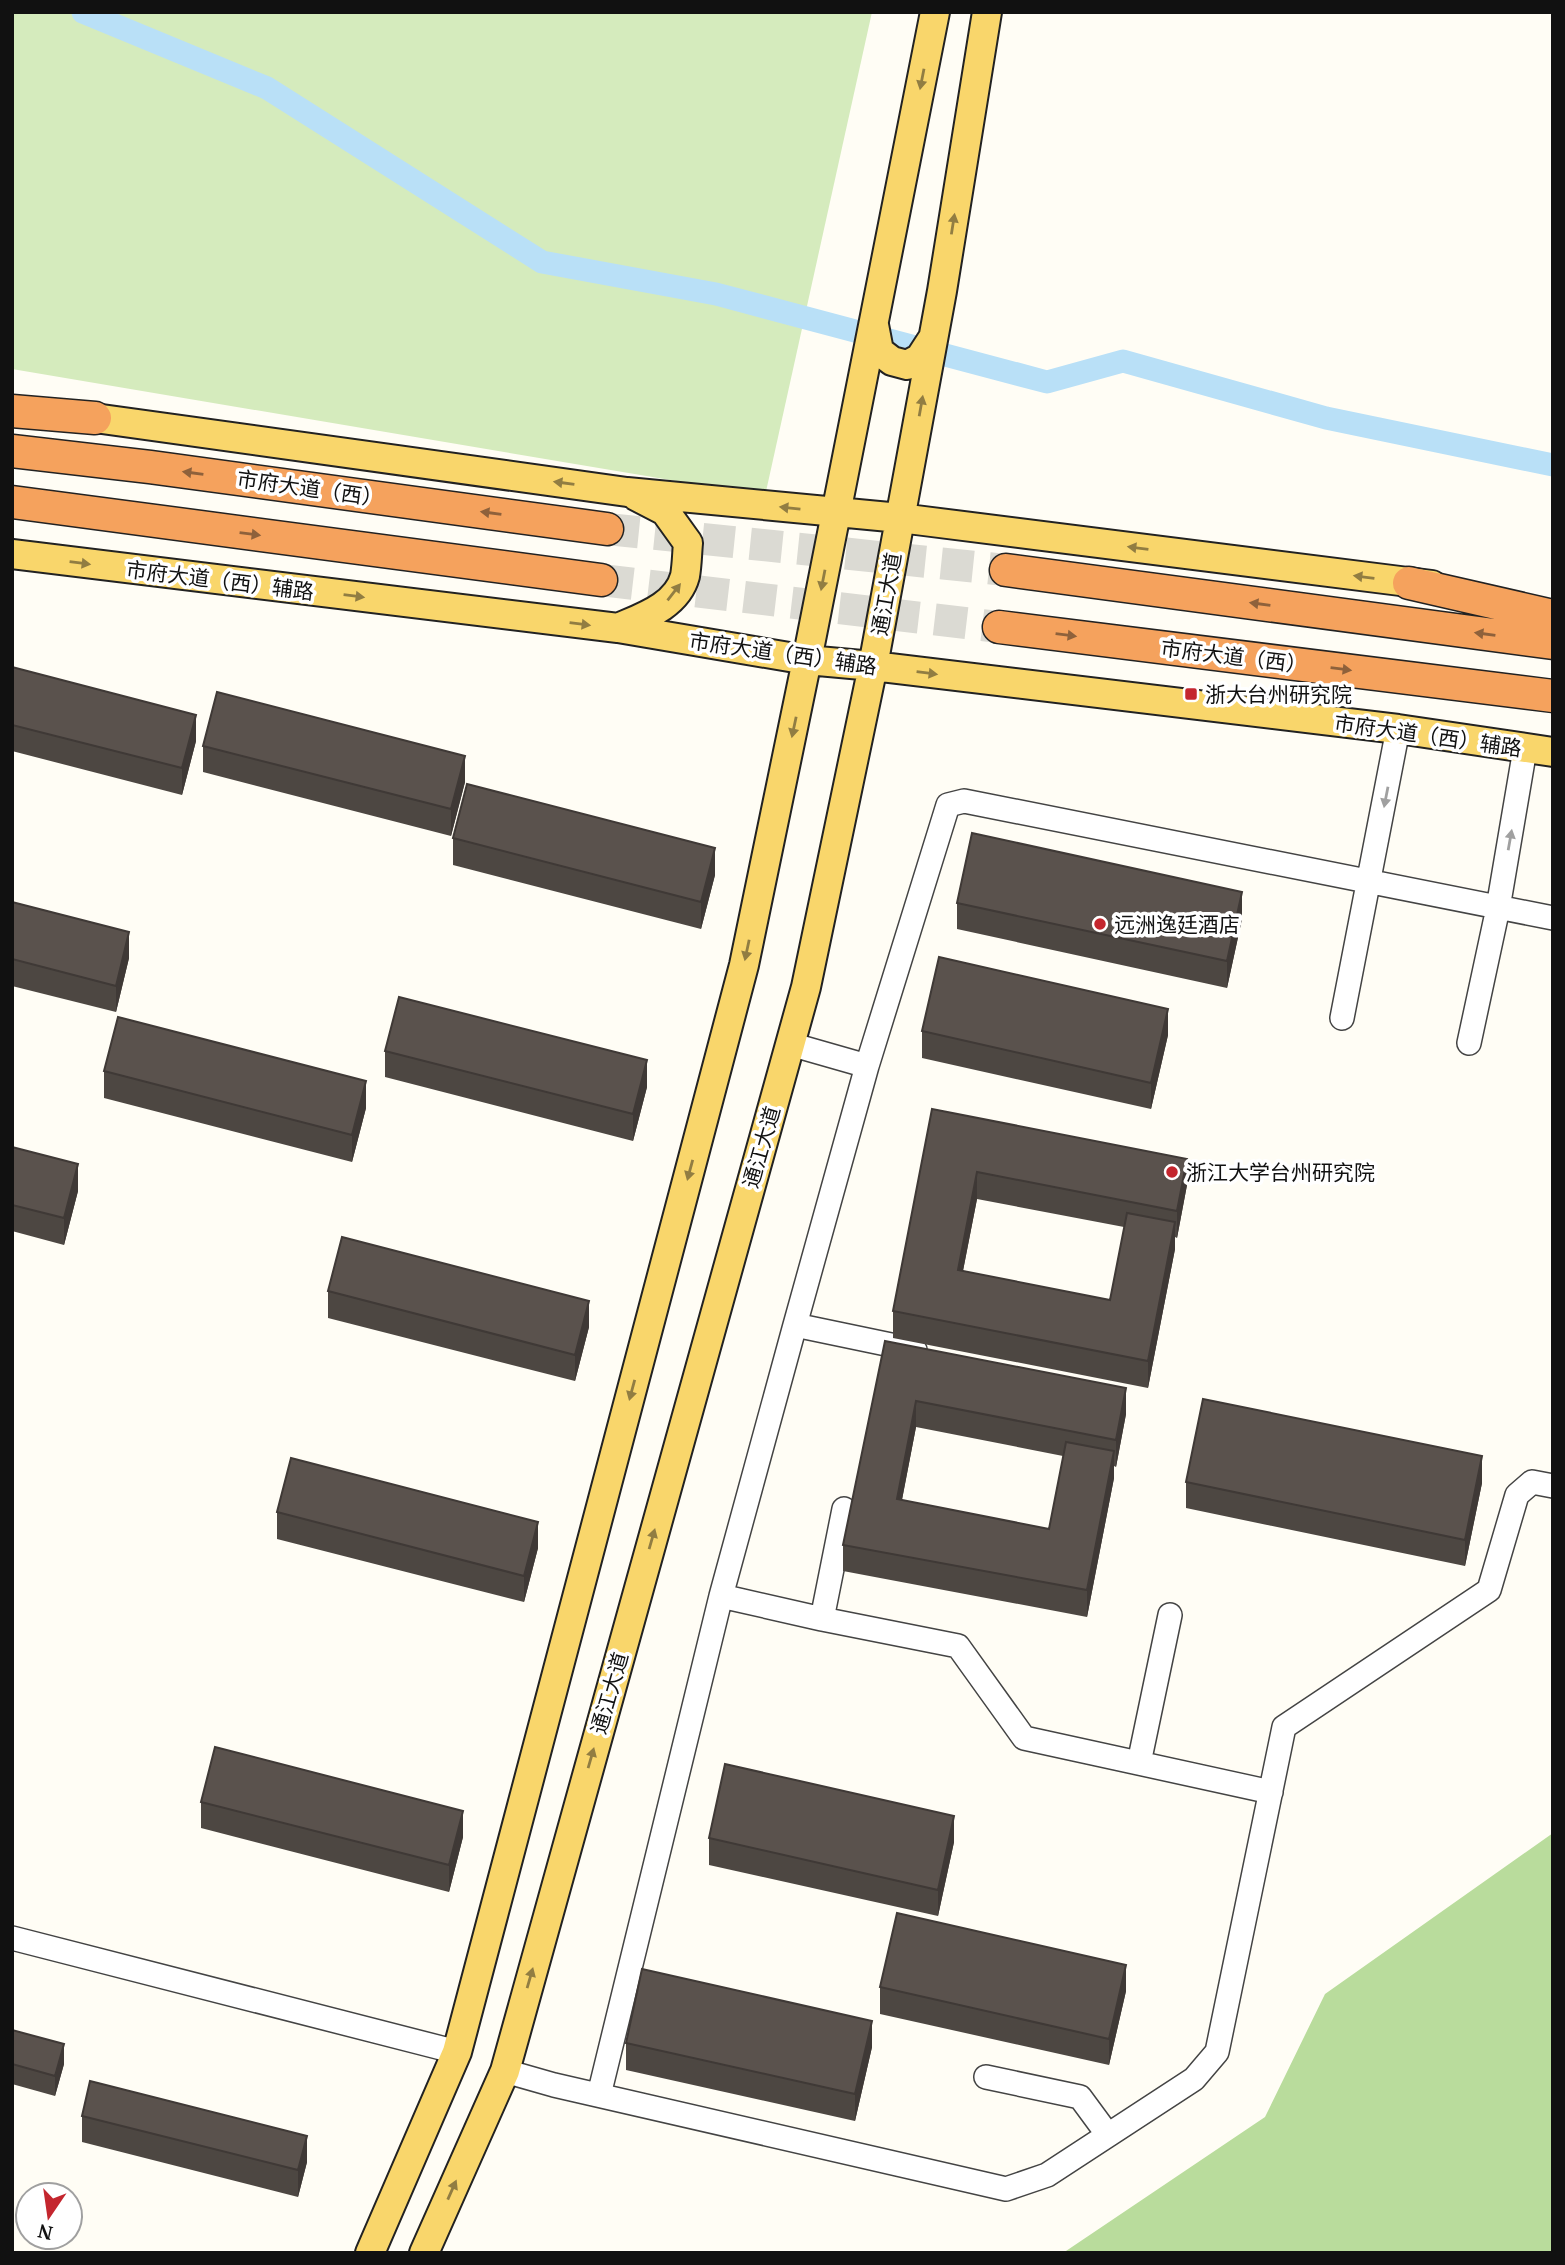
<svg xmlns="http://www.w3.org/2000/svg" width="1565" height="2265" viewBox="0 0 1565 2265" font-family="'PT Serif','Noto Sans SC',serif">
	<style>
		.green { fill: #d5ebbd }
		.forest { fill: #b9dc9c }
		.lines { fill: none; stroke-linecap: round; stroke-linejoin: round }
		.canal { stroke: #b9e0f7; stroke-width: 23 }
		.highway-tunnel { stroke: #dbdad3; stroke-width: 32; stroke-dasharray: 32 16; stroke-linecap: butt }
		.minor-casing { stroke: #444; stroke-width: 26 }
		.major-casing { stroke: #222; stroke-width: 32 }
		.highway-casing { stroke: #222; stroke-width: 35 }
		.minor { stroke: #fff; stroke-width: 23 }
		.major { stroke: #f9d66b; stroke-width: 28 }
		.highway { stroke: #f5a25d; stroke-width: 32 }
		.wall { fill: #4d4742; fill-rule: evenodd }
		.shaded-wall { fill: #3f3936 }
		.building { fill: #5a524d; stroke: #3f3936; stroke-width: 2 }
		.oneway { fill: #917d42 }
		.oneway2 { fill: #8e613b }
		.oneway3 { fill: #a0a0a0 }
		.poi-dot { fill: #c4262e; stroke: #fff; stroke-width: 2.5 }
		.labels { text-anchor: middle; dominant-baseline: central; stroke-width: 7; stroke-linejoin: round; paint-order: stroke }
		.street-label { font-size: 21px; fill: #111; stroke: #fff }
		.poi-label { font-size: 21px; fill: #111; stroke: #fff; text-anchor: start }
	</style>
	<rect width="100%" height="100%" fill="#fffdf5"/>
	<path class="green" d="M 12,12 L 872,12 L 765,496 L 12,369 Z"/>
	<path class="forest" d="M 1553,1833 L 1553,2253 L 1063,2253 L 1265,2117 L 1325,1994 Z"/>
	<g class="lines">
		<path class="canal" d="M 83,12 L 267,88 L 542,262 L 716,294 L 1047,382 L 1123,361 L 1326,418 L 1553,465"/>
		<path class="highway-tunnel" d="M 607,529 L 1006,570
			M 601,580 L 999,627"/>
		<defs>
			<path id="minor" d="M 1342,1018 L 1398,729
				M 1469,1043 L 1498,908 L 1525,749
				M 790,1044 L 867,1066
				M 795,1325 L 867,1066 L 948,805 L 964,801 L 1553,918
				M 721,1596 L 822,1619 L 958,1646 L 1024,1738 L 1271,1792
				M 822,1619 L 844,1509
				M 1139,1763 L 1170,1615
				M 12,1938 L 457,2052
				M 505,2071 L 554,2085 L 1006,2189 L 1047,2175 L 1194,2079 L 1217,2052 L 1284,1727 L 1489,1590 L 1517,1495 L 1532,1482 L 1553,1486
				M 986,2077 L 1080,2097 L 1108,2135
				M 599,2095 L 721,1596 L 795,1325 L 915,1350"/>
			<path id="major" d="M 874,325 L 879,351 L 892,361 L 907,365 L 920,358 L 933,338
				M 73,415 L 627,492 L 900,518 L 1432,585
				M 12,554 L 618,628 L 807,660 L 873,666 L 1398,729 L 1553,752
				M 618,628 C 643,617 677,606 685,576 C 687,565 687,553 688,543 L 665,511 L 636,496
				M 370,2253 L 457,2052 L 744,965 L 807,660 L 935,12
				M 424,2253 L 505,2071 L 806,987 L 873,666 L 942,291 L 987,12"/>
			<path id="highway" d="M 12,411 L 95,418
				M 12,451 L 150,467 L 607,529
				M 12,502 L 601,580
				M 1006,570 L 1553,643
				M 1409,583 L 1553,616
				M 999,627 L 1553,696"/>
		</defs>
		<use href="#minor" class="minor-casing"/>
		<use href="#major" class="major-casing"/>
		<use href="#highway" class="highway-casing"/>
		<use href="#minor" class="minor"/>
		<use href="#major" class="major"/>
		<use href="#highway" class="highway"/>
	</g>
	<path class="wall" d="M 12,667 L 196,741 L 182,795 L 12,751 Z
		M 203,746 L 465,782 L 451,836 L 203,772 Z
		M 453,838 L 715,875 L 701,929 L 453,865 Z
		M 12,902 L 129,958 L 116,1012 L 12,986 Z
		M 957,903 L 1242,919 L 1227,988 L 957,929 Z
		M 922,1031 L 1168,1035 L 1151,1109 L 922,1058 Z
		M 385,1051 L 647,1087 L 633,1141 L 385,1077 Z
		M 104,1071 L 366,1108 L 352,1162 L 104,1098 Z
		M 932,1109 L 1187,1185 L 1177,1238 L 1175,1237 L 1175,1249 L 1148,1388 L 893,1338 L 893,1311 ZM 977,1199 L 1124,1227 L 1110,1300 L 963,1271 Z
		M 12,1147 L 78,1191 L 64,1245 L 12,1231 Z
		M 328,1291 L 589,1327 L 575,1381 L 328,1318 Z
		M 885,1341 L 1126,1414 L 1116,1467 L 1114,1466 L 1114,1478 L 1087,1617 L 843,1571 L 843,1545 ZM 916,1427 L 1063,1456 L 1049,1529 L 902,1500 Z
		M 1553,1439 L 1553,1474 L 1551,1474 L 1551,1447 Z
		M 1186,1482 L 1482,1483 L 1465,1566 L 1186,1508 Z
		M 277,1512 L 538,1548 L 524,1602 L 277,1539 Z
		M 201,1802 L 463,1837 L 449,1892 L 201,1828 Z
		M 709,1838 L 954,1842 L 938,1916 L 709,1865 Z
		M 880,1987 L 1126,1991 L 1109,2065 L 880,2014 Z
		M 12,2030 L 64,2064 L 55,2096 L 12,2084 Z
		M 626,2043 L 872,2047 L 855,2121 L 626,2070 Z
		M 82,2116 L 307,2162 L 298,2197 L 82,2142 Z"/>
	<path class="shaded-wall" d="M 196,715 L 196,741 L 182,795 L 182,768 Z
		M 465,756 L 465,782 L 451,836 L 451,809 Z
		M 715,848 L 715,875 L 701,929 L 701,902 Z
		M 1242,892 L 1242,919 L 1227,988 L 1227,961 Z
		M 129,932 L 129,958 L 116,1012 L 116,986 Z
		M 1168,1009 L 1168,1035 L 1151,1109 L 1151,1083 Z
		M 647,1060 L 647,1087 L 633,1141 L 633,1114 Z
		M 366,1081 L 366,1108 L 352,1162 L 352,1135 Z
		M 1187,1159 L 1187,1185 L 1177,1238 L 1177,1211 Z
		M 78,1164 L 78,1191 L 64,1245 L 64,1218 Z
		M 977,1172 L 977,1199 L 958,1296 L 958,1270 Z
		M 1175,1222 L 1175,1249 L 1148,1388 L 1148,1361 Z
		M 589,1301 L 589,1327 L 575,1381 L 575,1355 Z
		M 1126,1388 L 1126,1414 L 1116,1467 L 1116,1440 Z
		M 916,1401 L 916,1427 L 897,1525 L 897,1499 Z
		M 1114,1451 L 1114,1478 L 1087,1617 L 1087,1590 Z
		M 1482,1456 L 1482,1483 L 1465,1566 L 1465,1540 Z
		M 538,1522 L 538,1548 L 524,1602 L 524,1576 Z
		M 463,1811 L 463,1837 L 449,1892 L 449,1865 Z
		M 954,1816 L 954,1842 L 938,1916 L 938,1890 Z
		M 1126,1965 L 1126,1991 L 1109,2065 L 1109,2039 Z
		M 872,2021 L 872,2047 L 855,2121 L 855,2094 Z
		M 64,2044 L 64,2064 L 55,2096 L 55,2076 Z
		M 307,2136 L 307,2162 L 298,2197 L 298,2170 Z"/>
	<path class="building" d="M 12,667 L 196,715 L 182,768 L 12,725 Z
		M 217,692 L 465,756 L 451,809 L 203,746 Z
		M 467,784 L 715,848 L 701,902 L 453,838 Z
		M 972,833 L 1242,892 L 1227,961 L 957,903 Z
		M 12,902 L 129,932 L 116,986 L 12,959 Z
		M 939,957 L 1168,1009 L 1151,1083 L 922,1031 Z
		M 399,997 L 647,1060 L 633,1114 L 385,1051 Z
		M 118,1017 L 366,1081 L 352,1135 L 104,1071 Z
		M 932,1109 L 1187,1159 L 1177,1211 L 977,1172 L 958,1270 L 1110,1300 L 1127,1213 L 1175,1222 L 1148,1361 L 893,1311 Z
		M 12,1147 L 78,1164 L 64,1218 L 12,1205 Z
		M 342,1237 L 589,1301 L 575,1355 L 328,1291 Z
		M 885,1341 L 1126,1388 L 1116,1440 L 916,1401 L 897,1499 L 1049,1529 L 1066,1442 L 1114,1451 L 1087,1590 L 843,1545 Z
		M 1203,1399 L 1482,1456 L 1465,1540 L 1186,1482 Z
		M 291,1458 L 538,1522 L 524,1576 L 277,1512 Z
		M 215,1747 L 463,1811 L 449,1865 L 201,1802 Z
		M 725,1764 L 954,1816 L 938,1890 L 709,1838 Z
		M 897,1913 L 1126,1965 L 1109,2039 L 880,1987 Z
		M 642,1969 L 872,2021 L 855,2094 L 626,2043 Z
		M 12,2030 L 64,2044 L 55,2076 L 12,2064 Z
		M 90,2081 L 307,2136 L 298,2170 L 82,2116 Z"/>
	<defs><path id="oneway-solid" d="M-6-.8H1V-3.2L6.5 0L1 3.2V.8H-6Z" transform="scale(1.75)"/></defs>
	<g class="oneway">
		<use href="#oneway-solid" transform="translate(922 79) rotate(101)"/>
		<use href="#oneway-solid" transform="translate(953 224) rotate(-81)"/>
		<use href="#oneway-solid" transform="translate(921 406) rotate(-80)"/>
		<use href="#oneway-solid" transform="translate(564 483) rotate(-172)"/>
		<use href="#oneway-solid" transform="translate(790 508) rotate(-174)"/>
		<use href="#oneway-solid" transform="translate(1138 548) rotate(-173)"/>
		<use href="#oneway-solid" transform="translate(80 563) rotate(7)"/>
		<use href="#oneway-solid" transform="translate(1364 577) rotate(-173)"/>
		<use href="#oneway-solid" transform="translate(823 580) rotate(101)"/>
		<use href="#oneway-solid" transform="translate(674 592) rotate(-52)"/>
		<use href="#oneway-solid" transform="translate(354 596) rotate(7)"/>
		<use href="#oneway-solid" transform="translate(580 624) rotate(7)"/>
		<use href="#oneway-solid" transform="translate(927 673) rotate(7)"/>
		<use href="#oneway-solid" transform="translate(794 727) rotate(102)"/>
		<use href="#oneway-solid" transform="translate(747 950) rotate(102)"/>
		<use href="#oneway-solid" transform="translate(690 1170) rotate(105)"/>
		<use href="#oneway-solid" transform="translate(632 1390) rotate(105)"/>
		<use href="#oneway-solid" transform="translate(652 1539) rotate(-74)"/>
		<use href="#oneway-solid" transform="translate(591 1758) rotate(-74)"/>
		<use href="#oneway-solid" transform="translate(530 1978) rotate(-74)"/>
		<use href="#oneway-solid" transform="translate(452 2190) rotate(-66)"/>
	</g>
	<g class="oneway2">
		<use href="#oneway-solid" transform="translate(193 473) rotate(-172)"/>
		<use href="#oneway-solid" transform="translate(491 513) rotate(-172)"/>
		<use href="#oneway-solid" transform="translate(250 534) rotate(7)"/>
		<use href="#oneway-solid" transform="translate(1260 604) rotate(-172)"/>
		<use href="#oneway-solid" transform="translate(1485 634) rotate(-172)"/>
		<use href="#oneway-solid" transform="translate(1066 635) rotate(7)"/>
		<use href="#oneway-solid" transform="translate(1341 669) rotate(7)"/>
	</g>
	<g class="oneway3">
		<use href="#oneway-solid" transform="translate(1386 797) rotate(101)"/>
		<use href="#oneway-solid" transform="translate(1510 840) rotate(-80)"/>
	</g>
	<g class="poi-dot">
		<rect x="1184" y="687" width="14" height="14" rx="3.5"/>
		<circle cx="1100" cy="924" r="7"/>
		<circle cx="1172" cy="1172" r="7"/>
	</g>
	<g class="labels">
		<g class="street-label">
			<text transform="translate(310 488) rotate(8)">市府大道（西）</text>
			<text transform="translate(220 580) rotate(7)">市府大道（西）辅路</text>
			<text transform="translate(886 594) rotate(-80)">通江大道</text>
			<text transform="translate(783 653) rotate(8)">市府大道（西）辅路</text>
			<text transform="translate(1234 656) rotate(7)">市府大道（西）</text>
			<text transform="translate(1428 735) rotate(8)">市府大道（西）辅路</text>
			<text transform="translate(761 1147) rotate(-74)">通江大道</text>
			<text transform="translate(609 1693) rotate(-74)">通江大道</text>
		</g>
		<g class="poi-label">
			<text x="1205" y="694">浙大台州研究院</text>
			<text x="1114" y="924">远洲逸廷酒店</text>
			<text x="1186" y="1172">浙江大学台州研究院</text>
		</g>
	</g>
	<rect width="1565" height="2265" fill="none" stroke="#111111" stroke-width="28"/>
	<g transform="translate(49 2216) rotate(193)"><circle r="33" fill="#ffffff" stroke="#a0a0a0" stroke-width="2"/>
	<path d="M0-5L12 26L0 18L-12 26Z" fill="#c4262e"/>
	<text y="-10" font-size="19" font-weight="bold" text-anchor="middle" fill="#111111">N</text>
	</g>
</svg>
